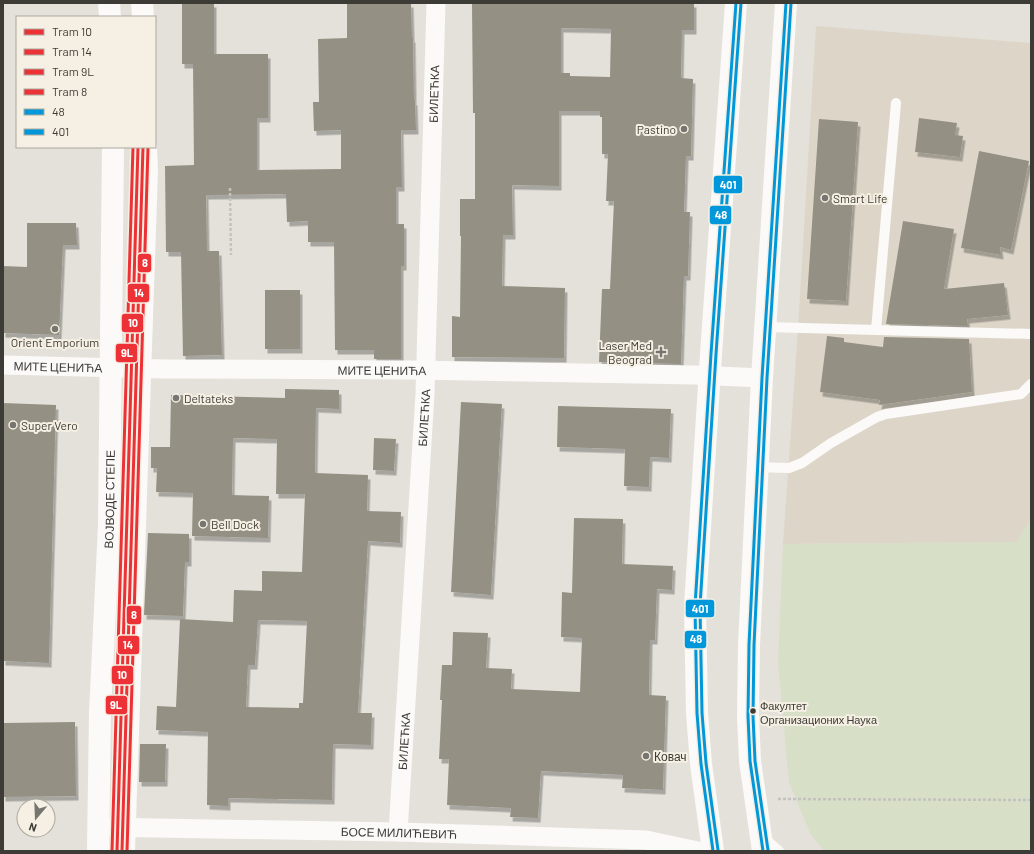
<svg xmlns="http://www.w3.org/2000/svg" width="1034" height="854" viewBox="0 0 1034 854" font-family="Barlow,sans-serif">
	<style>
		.commercial { fill: #ddd6c8 }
		.green { fill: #d7dfc7 }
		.building { fill: #949084; fill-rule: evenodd; filter: url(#shadow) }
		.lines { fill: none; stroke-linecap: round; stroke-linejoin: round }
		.path { stroke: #c3c2c0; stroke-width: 2.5; stroke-dasharray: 3 2; stroke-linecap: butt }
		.lane { stroke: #fbfaf9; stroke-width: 10 }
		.street { stroke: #fbfaf9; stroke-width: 19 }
		.secondary { stroke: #fbfaf9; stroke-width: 22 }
		.bus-1-casing { stroke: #f5f0e3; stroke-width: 6 }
		.bus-2-casing { stroke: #f5f0e3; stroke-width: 6 }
		.bus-1 { stroke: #0098da; stroke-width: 3 }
		.bus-2 { stroke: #0098da; stroke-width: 3 }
		.tram-1-casing { stroke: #f5f0e3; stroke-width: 6 }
		.tram-2-casing { stroke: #f5f0e3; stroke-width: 6 }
		.tram-3-casing { stroke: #f5f0e3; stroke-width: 6 }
		.tram-4-casing { stroke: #f5f0e3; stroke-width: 6 }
		.tram-1 { stroke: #ed3237; stroke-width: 3 }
		.tram-2 { stroke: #ed3237; stroke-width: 3 }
		.tram-3 { stroke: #ed3237; stroke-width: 3 }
		.tram-4 { stroke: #ed3237; stroke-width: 3 }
		.poi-dot { fill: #77756f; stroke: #f5f0e3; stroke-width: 1.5 }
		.bus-dot { fill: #3d3b36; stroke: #f5f0e3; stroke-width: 1.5 }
		.labels { text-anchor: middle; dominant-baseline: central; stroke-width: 4; stroke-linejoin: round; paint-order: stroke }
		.bus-label { font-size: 11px; fill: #3d3b36; stroke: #f5f0e3; text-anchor: start }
		.street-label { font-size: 12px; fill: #3d3b36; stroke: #f5f0e3 }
		.poi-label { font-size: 12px; fill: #3d3b36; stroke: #f5f0e3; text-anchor: start }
		.line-badge { stroke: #f5f0e3; stroke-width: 1.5 }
		.badge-label { font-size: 11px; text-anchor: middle; font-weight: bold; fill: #fff }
	</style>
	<defs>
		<filter id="shadow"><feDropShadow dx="2.5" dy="4.5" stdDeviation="0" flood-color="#0004"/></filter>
	</defs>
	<rect width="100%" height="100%" fill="#e4e1da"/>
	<path class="commercial" d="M 816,26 L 1031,43 L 1031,518 L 1018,542 L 783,544 L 798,329 Z"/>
	<path class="green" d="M 1031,518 L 1031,851 L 824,851 L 810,833 L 789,782 L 778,662 L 783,544 L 1017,542 Z"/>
	<path class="building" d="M 182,3 L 214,3 L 214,54 L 268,54 L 268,118 L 257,118 L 257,170 L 341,169 L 341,130 L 314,131 L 313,102 L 319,102 L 318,39 L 347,38 L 347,3 L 411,3 L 412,38 L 413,38 L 414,101 L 415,101 L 416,130 L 401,130 L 402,187 L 396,187 L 396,224 L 404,224 L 404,266 L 401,266 L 401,359 L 374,359 L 374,350 L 335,350 L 334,242 L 308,242 L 308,221 L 287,222 L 286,194 L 206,195 L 207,251 L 219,251 L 222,355 L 183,356 L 181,252 L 166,252 L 165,166 L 194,165 L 193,64 L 182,64 Z
		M 472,3 L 694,3 L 694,30 L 682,30 L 681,78 L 693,79 L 691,156 L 686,156 L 684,212 L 690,212 L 688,276 L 684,276 L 681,364 L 599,362 L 602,289 L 610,289 L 614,201 L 606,201 L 608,154 L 602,154 L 602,117 L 600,117 L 600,111 L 559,111 L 559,186 L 512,185 L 513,235 L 503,235 L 502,286 L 565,288 L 564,358 L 452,357 L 452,316 L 460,317 L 461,236 L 460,236 L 460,199 L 475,199 L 475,113 L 473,113 ZM 561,28 L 611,29 L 610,77 L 570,76 L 570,73 L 561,73 Z
		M 919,118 L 957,123 L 955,135 L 963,136 L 960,157 L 915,152 Z
		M 819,119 L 858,122 L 846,301 L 807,299 Z
		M 979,151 L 1029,161 L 1011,250 L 1000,247 L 1001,255 L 961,248 Z
		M 903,221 L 954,229 L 944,289 L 1004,283 L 1008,315 L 967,319 L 968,326 L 886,324 Z
		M 27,223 L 76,223 L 77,245 L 63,245 L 59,335 L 3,333 L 3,266 L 27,267 Z
		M 265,290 L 300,290 L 300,349 L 265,349 Z
		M 827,336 L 844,338 L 844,342 L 883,347 L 884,337 L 969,339 L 972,392 L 879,405 L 880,400 L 820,392 Z
		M 285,389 L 339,390 L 339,409 L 316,408 L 315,473 L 368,475 L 367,511 L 401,512 L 400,543 L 368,541 L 358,713 L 372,713 L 371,745 L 333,744 L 332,800 L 228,798 L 228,806 L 207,805 L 208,732 L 156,730 L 157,706 L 176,707 L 180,619 L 233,622 L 234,590 L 262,591 L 262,571 L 302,572 L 305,494 L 276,494 L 277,439 L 233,438 L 232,495 L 269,496 L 268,538 L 192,536 L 193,493 L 156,492 L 157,468 L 151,468 L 151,447 L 170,447 L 171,395 L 285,398 ZM 258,620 L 307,621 L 303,703 L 299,703 L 299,708 L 246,707 L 248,665 L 255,665 Z
		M 461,402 L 502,404 L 491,595 L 451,592 Z
		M 3,403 L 56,405 L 49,663 L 3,661 Z
		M 558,406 L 671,409 L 669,458 L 650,457 L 649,487 L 624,486 L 625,449 L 557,447 Z
		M 374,438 L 396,439 L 394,471 L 373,470 Z
		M 574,518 L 623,519 L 622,564 L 673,566 L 672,590 L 657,589 L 655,640 L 650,640 L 649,695 L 666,696 L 663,790 L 622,788 L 623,775 L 541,771 L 538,818 L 510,817 L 511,808 L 447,805 L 449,759 L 439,759 L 442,700 L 440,700 L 442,665 L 452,665 L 453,632 L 488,633 L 486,668 L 512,669 L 511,689 L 580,692 L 582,638 L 561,637 L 562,592 L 572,593 Z
		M 148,533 L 189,534 L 189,562 L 185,562 L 183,616 L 144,615 Z
		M 75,722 L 76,796 L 3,797 L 3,723 Z
		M 140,744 L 166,744 L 165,782 L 139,782 Z"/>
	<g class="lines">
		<path class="path" d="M 230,188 L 231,255
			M 778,799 L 1031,800"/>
		<path class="lane" d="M 765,327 L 1031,334
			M 876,330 L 896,103
			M 757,467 L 789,468 L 802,463 L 831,443 L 877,417 L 886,414 L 1021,394 L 1031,384
			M 764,838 L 779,851"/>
		<g class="street">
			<path id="s1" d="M 3,365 L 164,369 L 412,370 L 695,375 L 762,378"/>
			<path id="s2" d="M 98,827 L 398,832 L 646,840 L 698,851"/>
			<path id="s3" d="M 398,832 L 425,394 L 436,3"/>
		</g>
		<g class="secondary">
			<path d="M 109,3 L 110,17"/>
			<path d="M 142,3 L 143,17"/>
			<path id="s4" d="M 98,851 L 100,713 L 109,525 L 113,147"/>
			<path d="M 124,851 L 147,170 L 146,147"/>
			<path d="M 713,851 L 701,764 L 697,713 L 695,606 L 711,354 L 736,3"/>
			<path d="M 763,851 L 750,761 L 748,716 L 749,645 L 762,378 L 786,3"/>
		</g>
		<defs>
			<path id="bus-1" d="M 713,851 L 701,764 L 697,713 L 695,606 L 711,354 L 736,3
				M 763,851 L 750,761 L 748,716 L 749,645 L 762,378 L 786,3"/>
			<path id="bus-2" d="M 718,850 L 706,763 L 702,713 L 700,606 L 716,354 L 741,3
				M 768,850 L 755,761 L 753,716 L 754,645 L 767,378 L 791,3"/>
		</defs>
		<use href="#bus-1" class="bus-1-casing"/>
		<use href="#bus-2" class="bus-2-casing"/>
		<use href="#bus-1" class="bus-1"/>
		<use href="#bus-2" class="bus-2"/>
		<defs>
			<path id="tram-1" d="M 117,851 L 138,147"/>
			<path id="tram-2" d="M 122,851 L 143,147"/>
			<path id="tram-3" d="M 112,851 L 133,147"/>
			<path id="tram-4" d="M 127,851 L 148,147"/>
		</defs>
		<use href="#tram-1" class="tram-1-casing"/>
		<use href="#tram-2" class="tram-2-casing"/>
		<use href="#tram-3" class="tram-3-casing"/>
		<use href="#tram-4" class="tram-4-casing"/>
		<use href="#tram-1" class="tram-1"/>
		<use href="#tram-2" class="tram-2"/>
		<use href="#tram-3" class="tram-3"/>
		<use href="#tram-4" class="tram-4"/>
	</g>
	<g class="poi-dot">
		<circle cx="684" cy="129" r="4"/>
		<circle cx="825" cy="198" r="4"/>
		<circle cx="55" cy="329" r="4"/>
		<path d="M659 346h4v4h4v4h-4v4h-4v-4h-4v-4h4z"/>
		<circle cx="176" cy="398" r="4"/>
		<circle cx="13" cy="425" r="4"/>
		<circle cx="203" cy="524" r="4"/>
		<circle cx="646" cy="756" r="4"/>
	</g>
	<circle class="bus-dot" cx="753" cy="711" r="3.5"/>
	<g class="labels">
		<g class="bus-label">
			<text x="760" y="705">Факултет<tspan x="760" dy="14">Организационих Наука</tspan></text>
		</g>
		<g class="street-label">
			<text stroke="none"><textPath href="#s3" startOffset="739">БИЛЕЋКА</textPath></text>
			<text stroke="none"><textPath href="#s1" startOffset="55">МИТЕ ЦЕНИЋА</textPath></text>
			<text stroke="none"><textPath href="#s1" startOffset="379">МИТЕ ЦЕНИЋА</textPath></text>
			<text stroke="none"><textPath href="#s3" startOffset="415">БИЛЕЋКА</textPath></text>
			<text stroke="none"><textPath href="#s4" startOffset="352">ВОЈВОДЕ СТЕПЕ</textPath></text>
			<text stroke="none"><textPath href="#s3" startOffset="91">БИЛЕЋКА</textPath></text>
			<text stroke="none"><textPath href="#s2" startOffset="301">БОСЕ МИЛИЋЕВИЋ</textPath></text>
		</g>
		<g class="poi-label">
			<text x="676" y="129" text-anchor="end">Pastino</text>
			<text x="833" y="198">Smart Life</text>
			<text x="55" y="342" text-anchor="middle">Orient Emporium</text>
			<text x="652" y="345" text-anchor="end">Laser Med<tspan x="652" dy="14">Beograd</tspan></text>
			<text x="184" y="398">Deltateks</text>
			<text x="21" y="425">Super Vero</text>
			<text x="211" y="524">Bell Dock</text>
			<text x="654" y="756">Ковач</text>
		</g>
	</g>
	<g class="line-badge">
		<rect x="713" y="175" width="30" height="19" rx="4" fill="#0098da"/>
		<rect x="709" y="205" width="23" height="20" rx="4" fill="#0098da"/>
		<rect x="137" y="253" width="15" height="20" rx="4" fill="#ed3237"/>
		<rect x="127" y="283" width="23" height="20" rx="4" fill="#ed3237"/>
		<rect x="121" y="313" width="23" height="20" rx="4" fill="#ed3237"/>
		<rect x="115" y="343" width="23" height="20" rx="4" fill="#ed3237"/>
		<rect x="685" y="599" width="30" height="19" rx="4" fill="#0098da"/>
		<rect x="126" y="605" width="16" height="20" rx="4" fill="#ed3237"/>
		<rect x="684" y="630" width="23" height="19" rx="4" fill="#0098da"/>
		<rect x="117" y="635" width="23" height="20" rx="4" fill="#ed3237"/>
		<rect x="111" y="665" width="23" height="20" rx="4" fill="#ed3237"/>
		<rect x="105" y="695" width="23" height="20" rx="4" fill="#ed3237"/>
	</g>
	<g class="badge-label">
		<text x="728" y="189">401</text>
		<text x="721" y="219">48</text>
		<text x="145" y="267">8</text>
		<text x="139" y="297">14</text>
		<text x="133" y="327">10</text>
		<text x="127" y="357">9L</text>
		<text x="700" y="613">401</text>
		<text x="134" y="619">8</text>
		<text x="696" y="643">48</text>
		<text x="128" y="649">14</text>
		<text x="122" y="679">10</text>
		<text x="116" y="709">9L</text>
	</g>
	<rect width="1034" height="854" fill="none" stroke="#3d3b36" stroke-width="8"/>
	<rect x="16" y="16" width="140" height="132" fill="#f5f0e3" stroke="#aba89e"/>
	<rect x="24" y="29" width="20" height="6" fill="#ed3237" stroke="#aba89e"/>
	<text x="52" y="36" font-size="12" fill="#3d3b36">Tram 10</text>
	<rect x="24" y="49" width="20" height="6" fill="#ed3237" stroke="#aba89e"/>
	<text x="52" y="56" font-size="12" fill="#3d3b36">Tram 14</text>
	<rect x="24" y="69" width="20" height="6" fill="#ed3237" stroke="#aba89e"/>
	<text x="52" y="76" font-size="12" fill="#3d3b36">Tram 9L</text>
	<rect x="24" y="89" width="20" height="6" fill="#ed3237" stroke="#aba89e"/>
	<text x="52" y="96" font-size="12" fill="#3d3b36">Tram 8</text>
	<rect x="24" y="109" width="20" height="6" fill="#0098da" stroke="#aba89e"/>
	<text x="52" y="116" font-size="12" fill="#3d3b36">48</text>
	<rect x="24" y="129" width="20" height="6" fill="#0098da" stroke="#aba89e"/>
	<text x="52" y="136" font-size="12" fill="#3d3b36">401</text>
	<g transform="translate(36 818) rotate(199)"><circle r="19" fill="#f5f0e3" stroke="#aba89e"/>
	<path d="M0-3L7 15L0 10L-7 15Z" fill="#77756f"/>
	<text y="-6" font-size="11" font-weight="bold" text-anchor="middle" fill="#3d3b36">N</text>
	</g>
</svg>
